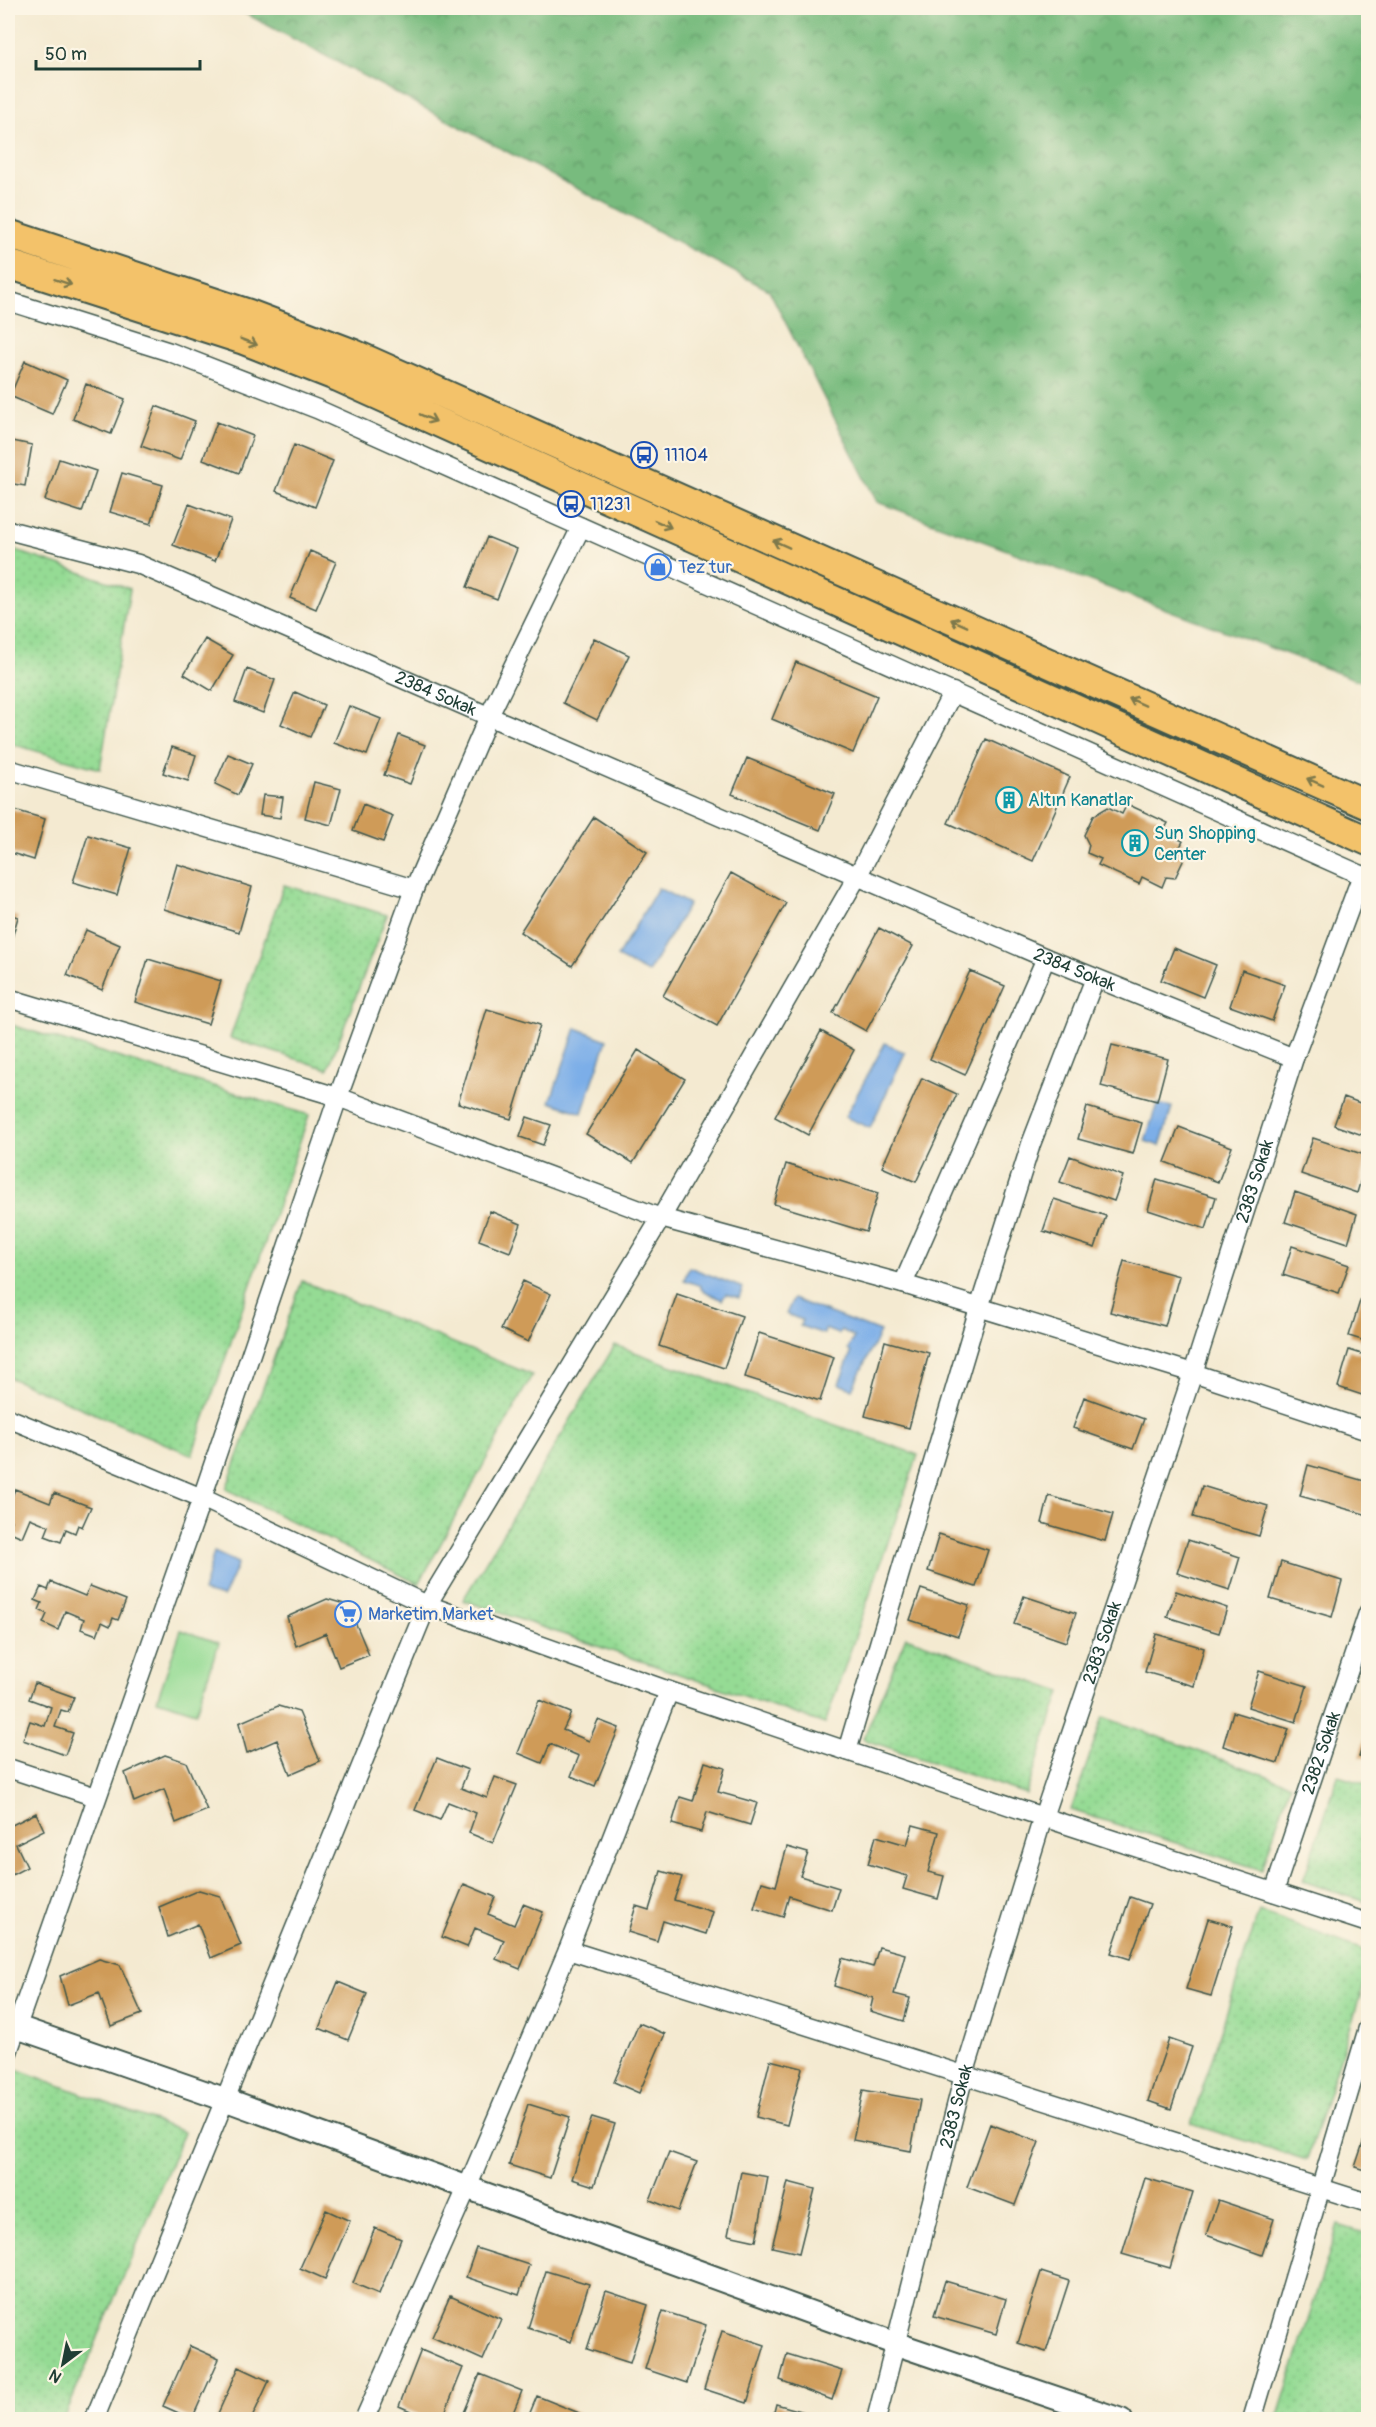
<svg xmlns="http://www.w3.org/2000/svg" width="1376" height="2427" viewBox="0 0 1376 2427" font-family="Pangolin,sans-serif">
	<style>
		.grass { fill: url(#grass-dots); stroke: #5a8c64; stroke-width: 1.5 }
		.forest { fill: url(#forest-crowns); stroke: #4c7c59; stroke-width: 1.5 }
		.garden { fill: #95db94; stroke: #5a8c64; stroke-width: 1.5 }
		.water { fill: #7caee8; stroke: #4e768e; stroke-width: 1.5 }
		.building { fill: #cf9b58 }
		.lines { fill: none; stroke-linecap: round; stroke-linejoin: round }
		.minor-casing { stroke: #3f574c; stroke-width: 21 }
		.tertiary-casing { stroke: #3f574c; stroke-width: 26 }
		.primary-casing { stroke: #3f574c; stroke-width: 32 }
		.minor { stroke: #fff; stroke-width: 18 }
		.tertiary { stroke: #fff; stroke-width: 22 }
		.primary { stroke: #f3c26a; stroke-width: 28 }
		.oneway { stroke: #7e794c }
		.labels { text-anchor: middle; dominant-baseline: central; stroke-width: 4.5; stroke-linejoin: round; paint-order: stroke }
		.transit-label { font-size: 18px; fill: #164399; stroke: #fcf5e5; text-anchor: start }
		.shop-label { font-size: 18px; fill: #366cbe; stroke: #fcf5e5; text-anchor: start }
		.street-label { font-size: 18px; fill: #1f3d34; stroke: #fcf5e5 }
		.culture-label { font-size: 18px; fill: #0d838f; stroke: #fcf5e5; text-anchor: start }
	</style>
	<defs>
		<pattern id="grass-dots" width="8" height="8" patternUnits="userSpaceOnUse" patternTransform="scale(1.5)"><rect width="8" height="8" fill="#95db94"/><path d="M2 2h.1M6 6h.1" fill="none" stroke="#80bd80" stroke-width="1.8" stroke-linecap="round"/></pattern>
		<pattern id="forest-crowns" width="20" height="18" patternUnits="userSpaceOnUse" patternTransform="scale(1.5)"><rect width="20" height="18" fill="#78bb7e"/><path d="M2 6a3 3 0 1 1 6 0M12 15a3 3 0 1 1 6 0" fill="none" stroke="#629968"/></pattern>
	</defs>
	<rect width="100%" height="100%" fill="#fcf5e5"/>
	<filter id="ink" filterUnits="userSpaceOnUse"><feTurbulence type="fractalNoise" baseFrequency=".0167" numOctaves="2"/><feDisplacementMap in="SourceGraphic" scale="12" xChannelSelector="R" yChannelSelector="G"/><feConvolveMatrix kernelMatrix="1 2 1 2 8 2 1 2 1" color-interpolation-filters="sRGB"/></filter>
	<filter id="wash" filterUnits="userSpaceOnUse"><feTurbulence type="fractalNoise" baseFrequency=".008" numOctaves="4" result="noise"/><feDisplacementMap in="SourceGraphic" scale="24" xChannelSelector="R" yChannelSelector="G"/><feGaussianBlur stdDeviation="1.35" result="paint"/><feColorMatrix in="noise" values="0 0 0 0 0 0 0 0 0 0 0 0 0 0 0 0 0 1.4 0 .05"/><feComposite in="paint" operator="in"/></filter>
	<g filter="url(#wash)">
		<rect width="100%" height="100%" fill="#f4ead1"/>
		<path class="grass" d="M 8,548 L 130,589 L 100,769 L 8,743 Z
			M 284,885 L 387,915 L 328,1069 L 230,1038 Z
			M 8,1024 L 309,1115 L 192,1455 L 8,1377 Z
			M 302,1281 L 532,1375 L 419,1584 L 226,1489 Z
			M 615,1345 L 918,1455 L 825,1724 L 463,1600 Z
			M 906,1637 L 1061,1692 L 1026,1794 L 863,1739 Z
			M 1103,1717 L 1290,1784 L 1262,1870 L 1071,1810 Z
			M 1338,1776 L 1368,1785 L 1368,1903 L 1303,1881 Z
			M 1259,1911 L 1368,1952 L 1368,1972 L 1307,2160 L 1191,2124 Z
			M 8,2066 L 184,2132 L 64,2419 L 8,2419 Z
			M 1338,2225 L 1368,2234 L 1368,2419 L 1277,2419 Z"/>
		<path class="forest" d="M 235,8 L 1368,8 L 1368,684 L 877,502 L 769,290 Z"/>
		<path class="garden" d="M 181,1630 L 219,1643 L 196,1712 L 157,1700 Z"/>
		<path class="water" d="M 658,888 L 689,904 L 648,973 L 617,957 Z
			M 576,1028 L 607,1040 L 582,1113 L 550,1102 Z
			M 885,1043 L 905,1053 L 870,1128 L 845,1117 Z
			M 1157,1104 L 1172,1107 L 1160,1146 L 1145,1141 Z
			M 689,1267 L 743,1288 L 739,1298 L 726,1294 L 722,1300 L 701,1289 L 701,1286 L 684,1280 Z
			M 793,1299 L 880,1332 L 852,1389 L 839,1384 L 851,1353 L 848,1349 L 854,1337 L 842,1330 L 838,1334 L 825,1329 L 824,1334 L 800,1326 L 802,1320 L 786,1314 Z
			M 214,1552 L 238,1563 L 223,1597 L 203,1592 Z"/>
		<g id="blocks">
			<path class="building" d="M 25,361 L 67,380 L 52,414 L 10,396 Z
				M 86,384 L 125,399 L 111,434 L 73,419 Z
				M 156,406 L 195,421 L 180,460 L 141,446 Z
				M 217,422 L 253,436 L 239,473 L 203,459 Z
				M 8,440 L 32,445 L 25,486 L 8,483 Z
				M 294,445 L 333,461 L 315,507 L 276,491 Z
				M 59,459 L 96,471 L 82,512 L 45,500 Z
				M 122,473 L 163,485 L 151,524 L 110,512 Z
				M 189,504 L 231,520 L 215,561 L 173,545 Z
				M 487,537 L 517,549 L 497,599 L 467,587 Z
				M 310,551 L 336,562 L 316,609 L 290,598 Z
				M 594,638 L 629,655 L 597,720 L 563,703 Z
				M 205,639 L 233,655 L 212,691 L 184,674 Z
				M 796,662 L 877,696 L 853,753 L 772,719 Z
				M 247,669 L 275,680 L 263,713 L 235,702 Z
				M 295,692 L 324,705 L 310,737 L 281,724 Z
				M 349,706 L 381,719 L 367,755 L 334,743 Z
				M 399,735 L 425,745 L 410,784 L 384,775 Z
				M 986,739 L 1070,777 L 1033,861 L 948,823 Z
				M 172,747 L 196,755 L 188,781 L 163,773 Z
				M 228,754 L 252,764 L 238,795 L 215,784 Z
				M 747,758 L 835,794 L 820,830 L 732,794 Z
				M 314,782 L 341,789 L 331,825 L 305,818 Z
				M 263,795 L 283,797 L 280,818 L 260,815 Z
				M 363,804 L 393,816 L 383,842 L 353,831 Z
				M 1127,804 L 1168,823 L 1163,832 L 1183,841 L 1179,849 L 1184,859 L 1175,878 L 1166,877 L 1162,887 L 1142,877 L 1139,884 L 1098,865 L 1101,859 L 1087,853 L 1089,845 L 1084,835 L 1093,816 L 1108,807 L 1122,814 Z
				M 8,808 L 45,819 L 34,860 L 8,852 Z
				M 594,817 L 647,852 L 572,966 L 520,932 Z
				M 88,835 L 131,848 L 117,895 L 73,882 Z
				M 177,864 L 252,887 L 239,932 L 164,909 Z
				M 731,873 L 786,903 L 717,1026 L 663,996 Z
				M 8,914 L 18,917 L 8,952 Z
				M 879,928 L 913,946 L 866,1031 L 833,1013 Z
				M 86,930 L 120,945 L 102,990 L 67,975 Z
				M 1174,948 L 1216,965 L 1203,997 L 1161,980 Z
				M 148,959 L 221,981 L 208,1024 L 135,1002 Z
				M 1242,970 L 1285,985 L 1272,1021 L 1230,1006 Z
				M 970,971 L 1005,986 L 965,1075 L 930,1059 Z
				M 487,1009 L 540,1025 L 511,1119 L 458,1103 Z
				M 821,1031 L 854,1050 L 808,1135 L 775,1117 Z
				M 1112,1045 L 1168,1059 L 1157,1101 L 1101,1086 Z
				M 638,1050 L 685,1079 L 633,1163 L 586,1134 Z
				M 922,1078 L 957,1094 L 916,1182 L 882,1167 Z
				M 1344,1097 L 1368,1106 L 1368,1137 L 1334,1125 Z
				M 1087,1107 L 1142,1123 L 1133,1154 L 1078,1139 Z
				M 527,1117 L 551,1125 L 543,1145 L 520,1137 Z
				M 1179,1127 L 1232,1147 L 1218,1182 L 1165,1162 Z
				M 1313,1138 L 1368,1156 L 1357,1193 L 1301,1174 Z
				M 1070,1156 L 1123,1176 L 1114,1201 L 1060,1182 Z
				M 786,1164 L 878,1193 L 866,1232 L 774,1204 Z
				M 1157,1179 L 1216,1197 L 1206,1229 L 1148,1210 Z
				M 1295,1192 L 1357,1214 L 1348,1243 L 1285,1222 Z
				M 1054,1199 L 1106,1216 L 1095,1248 L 1043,1231 Z
				M 490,1211 L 521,1224 L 510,1252 L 479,1240 Z
				M 1292,1246 L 1349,1265 L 1339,1293 L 1283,1275 Z
				M 1124,1261 L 1179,1276 L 1165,1326 L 1110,1312 Z
				M 523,1281 L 551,1294 L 528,1342 L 501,1329 Z
				M 1366,1282 L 1368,1282 L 1368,1342 L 1349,1336 Z
				M 677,1294 L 742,1316 L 724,1368 L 659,1346 Z
				M 759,1333 L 834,1357 L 820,1401 L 745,1377 Z
				M 885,1341 L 929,1353 L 909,1428 L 865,1416 Z
				M 1349,1350 L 1368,1356 L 1368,1397 L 1338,1387 Z
				M 1084,1397 L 1144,1419 L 1133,1449 L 1073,1428 Z
				M 1308,1465 L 1368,1482 L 1368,1515 L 1300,1496 Z
				M 1202,1486 L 1268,1506 L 1259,1536 L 1193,1517 Z
				M 15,1489 L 50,1503 L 54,1493 L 91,1507 L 82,1527 L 78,1525 L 75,1533 L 66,1529 L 61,1542 L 45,1536 L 49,1526 L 30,1518 L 22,1537 L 8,1531 L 11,1521 L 8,1520 L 8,1495 L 12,1497 Z
				M 1049,1496 L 1113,1514 L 1105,1541 L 1042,1523 Z
				M 939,1534 L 988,1550 L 976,1587 L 928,1571 Z
				M 1188,1540 L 1240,1557 L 1230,1590 L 1177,1573 Z
				M 1281,1562 L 1342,1581 L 1332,1617 L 1270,1599 Z
				M 51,1582 L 85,1596 L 90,1586 L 126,1600 L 118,1620 L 113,1618 L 110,1626 L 102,1622 L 97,1635 L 81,1629 L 84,1619 L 65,1611 L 58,1630 L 43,1623 L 47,1614 L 39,1610 L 42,1603 L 35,1600 L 41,1587 L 48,1590 Z
				M 921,1589 L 969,1605 L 958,1636 L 910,1620 Z
				M 1176,1591 L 1227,1608 L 1219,1633 L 1167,1617 Z
				M 1024,1596 L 1076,1613 L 1066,1642 L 1014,1624 Z
				M 327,1599 L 348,1605 L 369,1655 L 339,1667 L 326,1633 L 296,1646 L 287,1617 Z
				M 1156,1634 L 1204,1648 L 1194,1686 L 1145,1672 Z
				M 1259,1671 L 1307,1686 L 1296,1722 L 1248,1707 Z
				M 35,1683 L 74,1697 L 68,1712 L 61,1710 L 55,1727 L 73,1733 L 65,1755 L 23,1740 L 30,1721 L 45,1726 L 51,1707 L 29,1699 Z
				M 539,1700 L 571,1713 L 563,1730 L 589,1741 L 598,1720 L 619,1728 L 595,1786 L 571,1776 L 579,1756 L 550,1744 L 542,1763 L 518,1753 Z
				M 278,1706 L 299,1712 L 320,1761 L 290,1774 L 277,1740 L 247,1753 L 239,1723 Z
				M 1233,1712 L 1289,1729 L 1278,1763 L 1223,1746 Z
				M 1368,1729 L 1368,1759 L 1359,1757 Z
				M 165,1755 L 186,1762 L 207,1810 L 176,1823 L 164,1789 L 134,1802 L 125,1773 Z
				M 437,1758 L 468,1770 L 461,1788 L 487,1798 L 495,1777 L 517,1785 L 493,1843 L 469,1833 L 476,1813 L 448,1802 L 440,1820 L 415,1810 Z
				M 705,1762 L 725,1768 L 718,1792 L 757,1803 L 750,1825 L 707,1812 L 701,1832 L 672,1824 L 680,1797 L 693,1801 Z
				M 36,1813 L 44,1830 L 16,1844 L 27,1867 L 10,1876 L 8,1872 L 8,1827 Z
				M 913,1825 L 939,1832 L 928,1872 L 944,1876 L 938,1899 L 903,1889 L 907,1876 L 868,1864 L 876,1836 L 907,1845 Z
				M 787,1847 L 808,1853 L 800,1876 L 839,1888 L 832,1910 L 789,1896 L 783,1917 L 754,1908 L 762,1882 L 776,1886 Z
				M 661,1871 L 682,1877 L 674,1900 L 713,1912 L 706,1934 L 663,1921 L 657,1941 L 628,1932 L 636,1906 L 649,1910 Z
				M 464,1884 L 495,1897 L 488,1914 L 514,1925 L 523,1904 L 543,1912 L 520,1969 L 496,1959 L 504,1940 L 475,1928 L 467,1947 L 442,1937 Z
				M 199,1890 L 220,1896 L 241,1945 L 211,1958 L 198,1924 L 168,1937 L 159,1907 Z
				M 1130,1897 L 1150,1904 L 1130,1959 L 1111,1953 Z
				M 1208,1919 L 1233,1926 L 1211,1996 L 1186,1989 Z
				M 879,1947 L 905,1954 L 894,1994 L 910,1998 L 904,2021 L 870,2011 L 873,1998 L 834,1986 L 842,1958 L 873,1967 Z
				M 99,1959 L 120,1965 L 142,2014 L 111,2026 L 99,1993 L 68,2005 L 60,1976 Z
				M 338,1982 L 367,1994 L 348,2040 L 319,2028 Z
				M 639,2023 L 665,2034 L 639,2093 L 614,2082 Z
				M 1169,2039 L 1192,2047 L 1171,2109 L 1148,2101 Z
				M 770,2060 L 802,2068 L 787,2125 L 756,2117 Z
				M 863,2090 L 920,2100 L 911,2151 L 853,2140 Z
				M 528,2104 L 570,2117 L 550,2178 L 509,2165 Z
				M 592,2117 L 615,2124 L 594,2186 L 572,2179 Z
				M 990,2124 L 1039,2142 L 1015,2205 L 967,2187 Z
				M 1368,2128 L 1368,2171 L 1355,2167 Z
				M 669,2152 L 697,2162 L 678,2211 L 650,2200 Z
				M 741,2172 L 768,2177 L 756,2241 L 728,2235 Z
				M 1145,2178 L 1193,2192 L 1170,2268 L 1122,2254 Z
				M 788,2182 L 815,2189 L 799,2253 L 772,2247 Z
				M 1218,2200 L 1274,2219 L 1262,2255 L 1206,2235 Z
				M 326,2210 L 350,2221 L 325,2279 L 300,2268 Z
				M 375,2228 L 401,2239 L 379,2294 L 353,2283 Z
				M 476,2248 L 529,2265 L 519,2295 L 466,2277 Z
				M 546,2271 L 589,2284 L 571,2342 L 528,2328 Z
				M 1041,2272 L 1069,2281 L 1046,2352 L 1018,2343 Z
				M 945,2281 L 1006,2299 L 996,2334 L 934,2316 Z
				M 606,2291 L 648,2305 L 630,2363 L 587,2349 Z
				M 450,2296 L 501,2319 L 483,2360 L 432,2337 Z
				M 663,2311 L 706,2325 L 687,2383 L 645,2369 Z
				M 722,2331 L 765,2345 L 747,2403 L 704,2389 Z
				M 190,2346 L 219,2359 L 192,2419 L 163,2406 Z
				M 421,2350 L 463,2368 L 442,2420 L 431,2420 L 399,2406 Z
				M 787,2354 L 842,2371 L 832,2400 L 780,2380 Z
				M 239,2367 L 269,2381 L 251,2420 L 215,2420 Z
				M 480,2374 L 522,2391 L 510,2420 L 461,2420 Z
				M 537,2396 L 579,2413 L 576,2420 L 527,2420 Z
				M 776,2404 L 830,2419 L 830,2420 L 772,2420 Z"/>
		</g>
	</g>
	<g filter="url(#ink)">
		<use href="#blocks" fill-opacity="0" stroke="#3f574c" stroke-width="1.5"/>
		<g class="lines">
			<defs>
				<g id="minor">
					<path d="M 8,301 L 170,352 L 317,409 L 1368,878"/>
					<path id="s1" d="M 8,530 L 138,564 L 1046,958 L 1294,1058"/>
					<path d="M 8,769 L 414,889"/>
					<path d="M 8,998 L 338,1097 L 661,1218 L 903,1284 L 1193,1373 L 1368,1431"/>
					<path d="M 903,1284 L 1046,958"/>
					<path d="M 8,1418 L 202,1498 L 427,1605 L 669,1691 L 1043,1817 L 1368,1923"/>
					<path d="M 847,1751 L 979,1308 L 1031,1144 L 1095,978"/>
					<path d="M 8,1768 L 96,1797"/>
					<path id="s2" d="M 1274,1892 L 1368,1613"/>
					<path d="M 568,1950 L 1368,2203"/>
					<path d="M 8,2052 L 202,1498 L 338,1097 L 414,889 L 489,716 L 581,527"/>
					<path d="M 94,2420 L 427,1605 L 661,1218 L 858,875 L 953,692"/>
					<path d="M 364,2420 L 467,2188 L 568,1950 L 669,1691"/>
					<path id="s3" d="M 876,2420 L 964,2075 L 1043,1817 L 1193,1373 L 1294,1058 L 1362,875"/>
					<path d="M 1252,2420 L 1368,2028"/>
				</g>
				<path id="tertiary" d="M 8,2024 L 224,2099 L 897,2344 L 1121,2420"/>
				<path id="primary" d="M 8,234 L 249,314 L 354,354 L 1368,805
					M 8,264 L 244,340 L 338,377 L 1368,841"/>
			</defs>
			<use href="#minor" class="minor-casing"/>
			<use href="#tertiary" class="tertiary-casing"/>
			<use href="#primary" class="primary-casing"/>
			<use href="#minor" class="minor"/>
			<use href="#tertiary" class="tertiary"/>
			<use href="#primary" class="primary"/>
		</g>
		<defs><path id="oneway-shaft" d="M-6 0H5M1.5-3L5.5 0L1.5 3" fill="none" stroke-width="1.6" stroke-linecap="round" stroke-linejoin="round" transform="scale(1.5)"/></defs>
		<g class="oneway">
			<use href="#oneway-shaft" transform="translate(63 282) rotate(18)"/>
			<use href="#oneway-shaft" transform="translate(249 342) rotate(21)"/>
			<use href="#oneway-shaft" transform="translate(428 418) rotate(24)"/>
			<use href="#oneway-shaft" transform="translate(663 524) rotate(24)"/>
			<use href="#oneway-shaft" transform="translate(781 544) rotate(-156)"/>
			<use href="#oneway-shaft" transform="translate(959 623) rotate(-156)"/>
			<use href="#oneway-shaft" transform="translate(1137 702) rotate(-156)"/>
			<use href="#oneway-shaft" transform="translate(1315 782) rotate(-156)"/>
		</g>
	</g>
	<defs>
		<symbol id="bus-ring" viewBox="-11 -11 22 22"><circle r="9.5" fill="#fcf5e5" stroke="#1a4fb4" stroke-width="1.5"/><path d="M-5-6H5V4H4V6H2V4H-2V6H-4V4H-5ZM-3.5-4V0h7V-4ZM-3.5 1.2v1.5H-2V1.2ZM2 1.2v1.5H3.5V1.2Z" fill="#1a4fb4"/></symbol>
		<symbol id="shop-ring" viewBox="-11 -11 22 22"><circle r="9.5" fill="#fcf5e5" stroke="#3f7fe0" stroke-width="1.5"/><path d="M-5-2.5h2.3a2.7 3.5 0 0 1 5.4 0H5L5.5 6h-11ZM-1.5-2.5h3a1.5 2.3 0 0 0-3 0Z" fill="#3f7fe0"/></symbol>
		<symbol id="building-ring" viewBox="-11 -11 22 22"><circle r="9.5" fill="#fcf5e5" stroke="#0f9aa8" stroke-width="1.5"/><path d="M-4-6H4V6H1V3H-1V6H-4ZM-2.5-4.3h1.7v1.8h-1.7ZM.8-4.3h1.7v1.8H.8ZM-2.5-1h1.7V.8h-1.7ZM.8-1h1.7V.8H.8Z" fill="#0f9aa8"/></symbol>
		<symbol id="supermarket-ring" viewBox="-11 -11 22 22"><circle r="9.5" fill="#fcf5e5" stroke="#3f7fe0" stroke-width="1.5"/><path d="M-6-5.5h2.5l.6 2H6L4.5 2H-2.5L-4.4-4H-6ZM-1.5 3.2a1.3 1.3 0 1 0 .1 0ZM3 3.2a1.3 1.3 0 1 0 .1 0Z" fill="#3f7fe0"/></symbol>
	</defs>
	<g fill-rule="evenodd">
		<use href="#bus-ring" x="629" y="440" width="30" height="30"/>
		<use href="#bus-ring" x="556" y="489" width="30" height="30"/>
		<use href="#shop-ring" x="643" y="552" width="30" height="30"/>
		<use href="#building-ring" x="994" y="785" width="30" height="30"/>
		<use href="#building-ring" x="1120" y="828" width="30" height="30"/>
		<use href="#supermarket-ring" x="333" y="1599" width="30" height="30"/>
	</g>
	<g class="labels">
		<g class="transit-label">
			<text x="664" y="455">11104</text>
			<text x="590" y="504">11231</text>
		</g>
		<g class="shop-label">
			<text x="678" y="567">Tez tur</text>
			<text x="368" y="1614">Marketim Market</text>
		</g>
		<g class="street-label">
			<text stroke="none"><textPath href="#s1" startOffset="459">2384 Sokak</textPath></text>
			<text stroke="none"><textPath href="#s1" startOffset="1155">2384 Sokak</textPath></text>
			<text stroke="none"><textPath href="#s3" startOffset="1296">2383 Sokak</textPath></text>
			<text stroke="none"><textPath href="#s3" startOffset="810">2383 Sokak</textPath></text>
			<text stroke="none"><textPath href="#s2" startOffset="147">2382 Sokak</textPath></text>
			<text stroke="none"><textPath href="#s3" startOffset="324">2383 Sokak</textPath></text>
		</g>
		<g class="culture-label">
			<text x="1028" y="800">Altın Kanatlar</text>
			<text x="1154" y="833">Sun Shopping<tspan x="1154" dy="21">Center</tspan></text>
		</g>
	</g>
	<rect width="1376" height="2427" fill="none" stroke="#fcf5e5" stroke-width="30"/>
	<g transform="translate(63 2364) rotate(212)" stroke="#fcf5e5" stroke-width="4.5" paint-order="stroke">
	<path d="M0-4.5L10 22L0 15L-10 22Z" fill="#1f3d34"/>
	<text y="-9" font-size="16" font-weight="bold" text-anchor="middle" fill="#1f3d34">N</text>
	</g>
	<path d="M36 60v9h164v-9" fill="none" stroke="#1f3d34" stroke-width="3"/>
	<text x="45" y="60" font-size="18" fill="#1f3d34" stroke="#fcf5e5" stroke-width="4.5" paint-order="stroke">50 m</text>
</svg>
